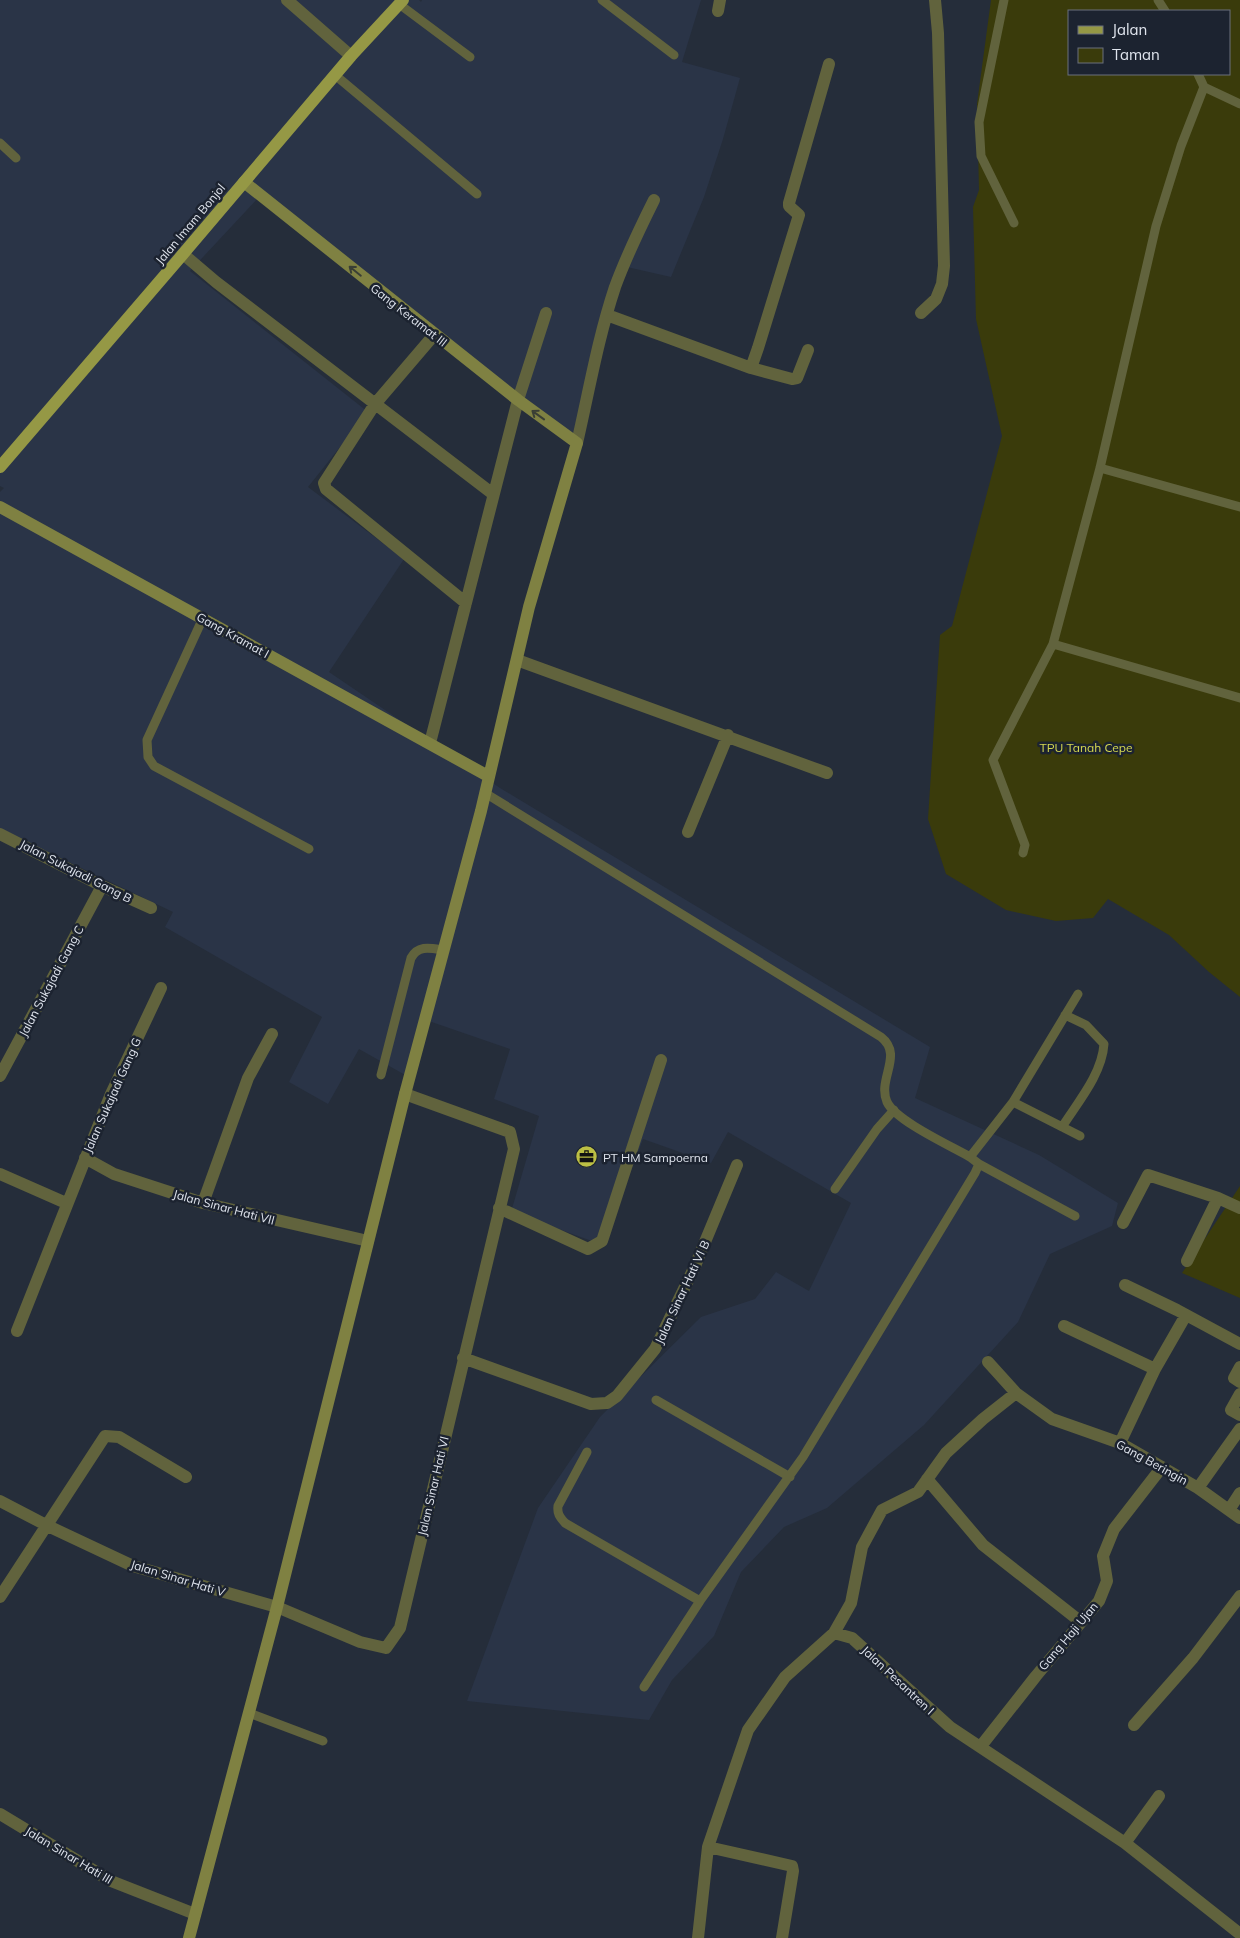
<svg xmlns="http://www.w3.org/2000/svg" width="1240" height="1938" viewBox="0 0 1240 1938" font-family="Mulish,sans-serif">
	<style>
		.built { fill: #2a3447 }
		.green { fill: #3a3b0b; fill-rule: evenodd }
		.lines { fill: none; stroke-linecap: round; stroke-linejoin: round }
		.lane { stroke: #61633d; stroke-width: 9 }
		.street { stroke: #61633d; stroke-width: 12 }
		.secondary { stroke: #7f8142; stroke-width: 12 }
		.primary { stroke: #959845; stroke-width: 12 }
		.oneway { stroke: #3a3f35 }
		.labels { text-anchor: middle; dominant-baseline: central; stroke-width: 5; stroke-linejoin: round; paint-order: stroke }
		.street-label { font-size: 12px; fill: #e0e5ee; stroke: #1c2330 }
		.park-label { font-size: 12px; fill: #d6d951; stroke: #1c2330 }
		.poi-label { font-size: 12px; fill: #e0e5ee; stroke: #1c2330; text-anchor: start }
	</style>
	<rect width="100%" height="100%" fill="#252d3a"/>
	<path class="built" d="M 0,0 L 419,0 L 421,2 L 422,0 L 701,0 L 682,62 L 740,78 L 723,139 L 704,197 L 671,277 L 627,267 L 574,435 L 258,198 L 190,271 L 368,412 L 308,487 L 404,559 L 329,672 L 500,788 L 930,1047 L 915,1098 L 1039,1155 L 1118,1203 L 1112,1226 L 1050,1254 L 1018,1322 L 924,1425 L 827,1508 L 784,1527 L 741,1572 L 714,1636 L 672,1680 L 649,1720 L 467,1701 L 538,1508 L 600,1417 L 701,1317 L 755,1299 L 776,1272 L 809,1291 L 851,1203 L 728,1132 L 711,1163 L 643,1139 L 603,1245 L 511,1212 L 539,1116 L 494,1099 L 510,1049 L 423,1019 L 407,1076 L 359,1049 L 328,1104 L 289,1082 L 322,1017 L 165,927 L 173,912 L 2,830 L 0,831 L 0,492 L 4,488 L 0,486 Z"/>
	<path class="green" d="M 991,0 L 1240,0 L 1240,997 L 1209,972 L 1169,935 L 1108,899 L 1093,918 L 1056,921 L 1006,910 L 946,874 L 928,819 L 940,635 L 952,626 L 1002,436 L 976,319 L 973,207 L 979,190 L 977,104 ZM 1069,11 L 1229,11 L 1229,74 L 1069,74 Z
		M 1240,1186 L 1240,1298 L 1182,1273 Z"/>
	<g class="lines">
		<path class="lane" d="M 602,0 L 674,55
			M 1004,0 L 979,122 L 981,156 L 1014,223
			M 1158,0 L 1165,11
			M 399,4 L 470,57
			M 1198,74 L 1204,87 L 1240,104
			M 335,75 L 477,194
			M 0,143 L 16,158
			M 1100,468 L 1240,507
			M 203,618 L 147,740 L 148,757 L 154,766 L 309,849
			M 1053,644 L 1100,468 L 1156,226 L 1181,146 L 1204,87
			M 485,793 L 881,1037 C 904,1055 877,1079 887,1102 C 896,1121 951,1146 970,1157 L 979,1164 L 975,1173 L 803,1457 L 700,1601 L 644,1687
			M 1023,853 L 1025,845 L 993,760 L 1053,644 L 1240,698
			M 381,1075 L 411,958 C 418,945 430,948 443,950
			M 1013,1102 L 1080,1136
			M 1062,1127 C 1078,1102 1102,1074 1104,1044 L 1086,1025 L 1065,1015
			M 970,1157 L 1013,1102 L 1078,994
			M 979,1164 L 1075,1216
			M 835,1189 L 877,1129 L 894,1110
			M 656,1400 L 790,1477
			M 587,1452 L 558,1506 C 557,1514 560,1517 565,1523 L 700,1601
			M 249,1713 L 323,1741"/>
		<path class="street" d="M 287,0 L 351,56
			M 718,11 L 720,0
			M 183,254 L 216,282 L 493,494
			M 921,313 L 936,299 L 942,284 L 944,266 L 938,33 L 935,0
			M 607,315 L 751,368 L 792,379 L 797,378 L 808,350
			M 434,335 L 375,404 L 324,483 L 326,489 L 466,603
			M 751,368 L 758,348 L 799,215 L 789,206 L 789,203 L 829,64
			M 577,443 C 589,391 598,338 615,287 C 626,257 640,228 654,200
			M 517,660 L 827,773
			M 430,743 L 518,400 L 546,313
			M 688,832 L 728,735
			M 0,834 L 102,886 L 151,908
			M 0,1076 L 102,886
			M 85,1158 L 114,1174 L 203,1203 L 368,1241
			M 0,1174 L 66,1203
			M 203,1203 L 248,1078 L 272,1034
			M 499,1208 L 588,1249 L 602,1241 L 661,1060
			M 1123,1223 L 1148,1175 L 1218,1198 L 1240,1208
			M 1187,1261 L 1218,1198
			M 1125,1285 L 1177,1310 L 1240,1344
			M 1064,1326 L 1155,1369
			M 17,1331 L 111,1094 L 161,988
			M 463,1358 L 591,1404 L 607,1403 L 617,1396 L 655,1349 L 695,1266 L 737,1165
			M 988,1362 L 1016,1393 L 1052,1419 L 1120,1443 L 1198,1488 L 1240,1518
			M 1240,1367 L 1234,1378 L 1240,1382
			M 1240,1394 L 1231,1410 L 1240,1415
			M 1120,1443 L 1155,1369 L 1186,1315
			M 927,1479 L 983,1545 L 1081,1622
			M 1198,1488 L 1240,1429
			M 0,1501 L 48,1526 L 133,1566 L 277,1607 L 360,1642 L 386,1648 L 400,1628 L 514,1149 L 510,1132 L 405,1094
			M 1229,1510 L 1240,1493
			M 0,1597 L 105,1436 L 119,1437 L 186,1477
			M 834,1633 L 851,1603 L 862,1547 L 882,1510 L 918,1492 L 946,1453 L 983,1419 L 1016,1393
			M 1134,1725 L 1193,1658 L 1240,1596
			M 981,1746 L 1036,1676 L 1099,1601 L 1107,1581 L 1103,1556 L 1114,1529 L 1162,1467
			M 0,1814 L 111,1881 L 195,1914
			M 1125,1843 L 1159,1796
			M 708,1847 L 792,1866 L 793,1871 L 782,1938
			M 698,1938 L 708,1847 L 748,1730 L 785,1677 L 834,1633 L 852,1638 L 950,1727 L 1125,1843 L 1240,1934"/>
		<path class="secondary" d="M 0,507 L 488,776
			M 189,1938 L 277,1607 L 405,1094 L 481,811 L 529,607 L 577,443 L 518,400 L 244,182"/>
		<path class="primary" d="M 0,467 L 183,254 L 351,56 L 403,0"/>
	</g>
	<defs><path id="oneway-shaft" d="M-6 0H5M1.5-3L5.5 0L1.5 3" fill="none" stroke-width="1.6" stroke-linecap="round" stroke-linejoin="round" transform="scale(1.25)"/></defs>
	<g class="oneway">
		<use href="#oneway-shaft" transform="translate(355 271) rotate(-141)"/>
		<use href="#oneway-shaft" transform="translate(538 415) rotate(-144)"/>
	</g>
	<defs>
		<symbol id="office-disc" viewBox="-11 -11 22 22"><circle r="9.5" fill="#bcbf44" stroke="#1c2330"/><path d="M-6-3h4V-5.5h4V-3h4V5H-6ZM-1-4.5V-3h2v-1.5ZM-6 0V1H6V0Z" fill="#111"/></symbol>
	</defs>
	<g fill-rule="evenodd">
		<use href="#office-disc" x="574" y="1144" width="25" height="25"/>
	</g>
	<g class="labels">
		<g class="street-label">
			<text transform="translate(190 224) rotate(-50)">Jalan Imam Bonjol</text>
			<text transform="translate(409 315) rotate(38)">Gang Keramat III</text>
			<text transform="translate(233 635) rotate(29)">Gang Kramat I</text>
			<text transform="translate(76 871) rotate(27)">Jalan Sukajadi Gang B</text>
			<text transform="translate(51 981) rotate(-62)">Jalan Sukajadi Gang C</text>
			<text transform="translate(112 1095) rotate(-66)">Jalan Sukajadi Gang G</text>
			<text transform="translate(224 1207) rotate(15)">Jalan Sinar Hati VII</text>
			<text transform="translate(682 1292) rotate(-65)">Jalan Sinar Hati VI B</text>
			<text transform="translate(1152 1462) rotate(29)">Gang Beringin</text>
			<text transform="translate(433 1486) rotate(-77)">Jalan Sinar Hati VI</text>
			<text transform="translate(178 1578) rotate(17)">Jalan Sinar Hati V</text>
			<text transform="translate(1068 1636) rotate(-50)">Gang Haji Ujan</text>
			<text transform="translate(898 1680) rotate(43)">Jalan Pesantren I</text>
			<text transform="translate(69 1855) rotate(31)">Jalan Sinar Hati III</text>
		</g>
		<g class="park-label">
			<text x="1086" y="747">TPU Tanah Cepe</text>
		</g>
		<g class="poi-label">
			<text x="603" y="1157">PT HM Sampoerna</text>
		</g>
	</g>
	<rect x="1068" y="10" width="162" height="65" fill="#1c2330" stroke="#6a717c"/>
	<rect x="1078" y="26" width="25" height="8" fill="#959845" stroke="#6a717c"/>
	<text x="1112" y="35" font-size="15" fill="#e0e5ee">Jalan</text>
	<rect x="1078" y="48" width="25" height="15" fill="#3a3b0b" stroke="#6a717c"/>
	<text x="1112" y="60" font-size="15" fill="#e0e5ee">Taman</text>
</svg>
